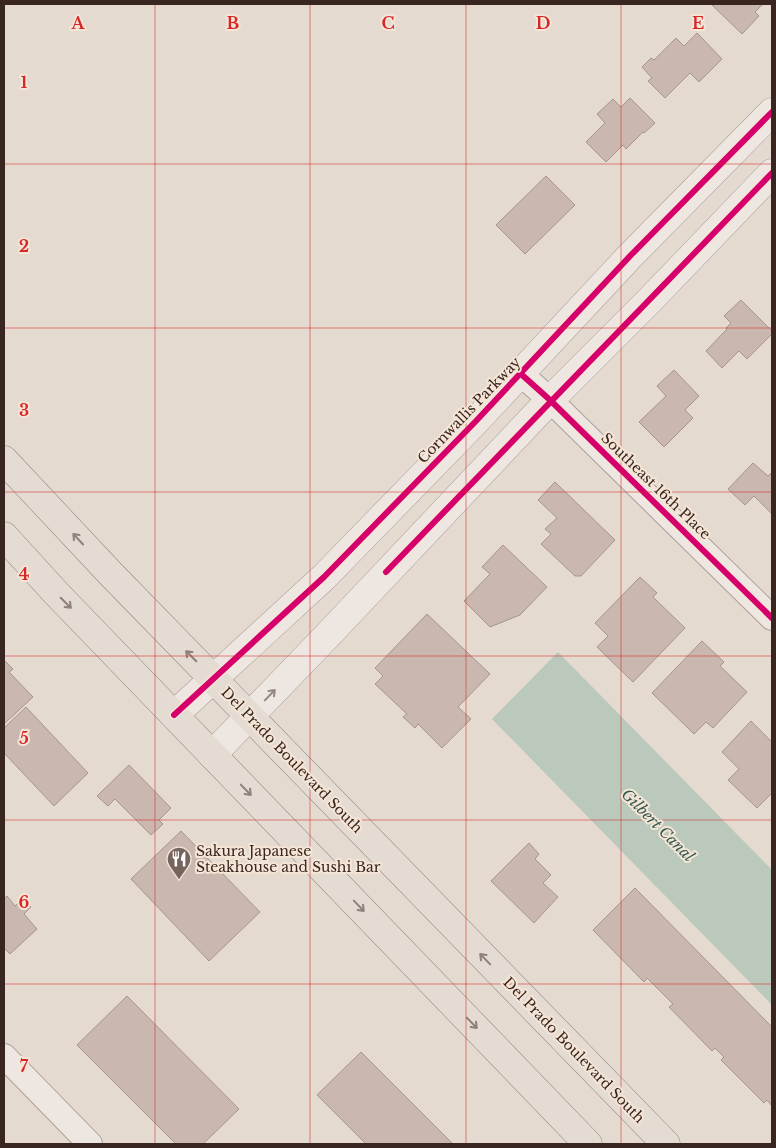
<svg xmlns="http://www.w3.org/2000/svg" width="776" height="1148" viewBox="0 0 776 1148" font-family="'Libre Baskerville',serif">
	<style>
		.water { fill: #bac9bc }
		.building { fill: #c9b7b0; stroke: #a5958e }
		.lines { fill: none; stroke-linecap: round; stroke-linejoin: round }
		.minor-casing { stroke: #aaa098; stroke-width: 26 }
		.tertiary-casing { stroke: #aaa098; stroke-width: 29 }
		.primary-casing { stroke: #90857f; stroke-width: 29 }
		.minor { stroke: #eee7e1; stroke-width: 24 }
		.tertiary { stroke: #eee7e1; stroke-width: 28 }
		.primary { stroke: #e4dbd2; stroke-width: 28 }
		.cycleway-casing { stroke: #f5e5d6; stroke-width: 9 }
		.cycleway { stroke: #d6006c; stroke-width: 6 }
		.oneway { stroke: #8f8079 }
		.oneway2 { stroke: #948680 }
		.grid { fill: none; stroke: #d62828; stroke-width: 1; stroke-opacity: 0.55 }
		.labels { text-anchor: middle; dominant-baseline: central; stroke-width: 4; stroke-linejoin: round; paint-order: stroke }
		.street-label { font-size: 14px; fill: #3a2620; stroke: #f5e5d6 }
		.poi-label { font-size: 14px; fill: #3a2620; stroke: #f5e5d6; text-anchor: start }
		.water-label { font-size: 15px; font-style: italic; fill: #2f594d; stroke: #f5e5d6 }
		.grid-label { font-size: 16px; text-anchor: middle; font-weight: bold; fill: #d62828; stroke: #f5e5d6; stroke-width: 4; stroke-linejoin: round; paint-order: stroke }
	</style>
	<rect width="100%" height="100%" fill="#e5dacf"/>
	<path class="water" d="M 558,652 L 772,870 L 772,1005 L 492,719 Z"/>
	<path class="building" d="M 711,4 L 763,4 L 755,12 L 759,16 L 742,34 Z
		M 697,33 L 722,59 L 699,82 L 690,73 L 665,98 L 648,81 L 652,78 L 642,67 L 651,58 L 654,60 L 676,38 L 684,46 Z
		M 630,98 L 655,123 L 644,133 L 643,132 L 626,149 L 623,145 L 606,162 L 586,142 L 605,123 L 597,114 L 613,99 L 621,107 Z
		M 546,176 L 575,205 L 525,254 L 496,225 Z
		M 741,300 L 772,331 L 772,334 L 747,359 L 739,351 L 722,368 L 706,351 L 727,329 L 726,328 L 731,323 L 724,316 Z
		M 674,370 L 699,396 L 685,410 L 693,418 L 664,447 L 639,422 L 666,396 L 657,386 Z
		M 753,463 L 768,476 L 772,472 L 772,514 L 754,496 L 745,505 L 728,489 Z
		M 555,482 L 615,540 L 581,576 L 575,576 L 541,544 L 551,534 L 545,529 L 557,518 L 538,500 Z
		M 503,545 L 547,587 L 520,615 L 490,627 L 464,601 L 490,574 L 482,567 Z
		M 640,577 L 657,593 L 653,597 L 685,628 L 633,682 L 597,647 L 608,636 L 595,623 Z
		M 427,614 L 490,674 L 458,707 L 471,719 L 442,748 L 418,724 L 415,728 L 403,717 L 407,714 L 375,684 L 383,676 L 375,668 Z
		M 702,641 L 724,662 L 720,666 L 747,692 L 713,728 L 706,722 L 694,734 L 652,693 Z
		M 4,660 L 13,669 L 9,672 L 33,697 L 4,724 Z
		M 26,707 L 88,773 L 54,806 L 4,753 L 4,728 Z
		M 751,721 L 772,742 L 772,793 L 757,808 L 728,780 L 739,769 L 722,752 Z
		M 129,765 L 171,808 L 159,820 L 163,824 L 151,835 L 115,799 L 108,806 L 97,796 Z
		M 181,831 L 260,912 L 209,961 L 131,879 Z
		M 529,843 L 539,854 L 535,859 L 551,875 L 543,883 L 558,897 L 534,923 L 491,881 Z
		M 635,888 L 772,1027 L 772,1106 L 767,1100 L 764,1103 L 721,1060 L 724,1057 L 715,1048 L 712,1051 L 669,1007 L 673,1004 L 647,978 L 644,982 L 593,930 Z
		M 7,896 L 15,906 L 23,898 L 31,907 L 24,914 L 37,929 L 10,954 L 4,948 L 4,899 Z
		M 127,996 L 239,1109 L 203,1144 L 176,1144 L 77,1045 Z
		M 361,1052 L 453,1144 L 366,1144 L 317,1095 Z"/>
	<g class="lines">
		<defs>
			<path id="minor" d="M 521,374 L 550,400 L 772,618
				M 4,1056 L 90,1144"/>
			<path id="tertiary" d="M 174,715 L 324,577 L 476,421 L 631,255 L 772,112
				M 212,755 L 326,637 L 550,400 L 648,302 L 772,173"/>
			<path id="primary" d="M 4,460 L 110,573 L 666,1144
				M 4,536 L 56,593 L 588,1144"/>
		</defs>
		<use href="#minor" class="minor-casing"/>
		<use href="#tertiary" class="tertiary-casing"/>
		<use href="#primary" class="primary-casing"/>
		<use href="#minor" class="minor"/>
		<use href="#tertiary" class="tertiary"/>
		<use href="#primary" class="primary"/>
		<defs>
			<path id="cycleway" d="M 521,374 L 550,400 L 772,618
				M 386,572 C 514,438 644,306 772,173
				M 174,715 L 324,577 L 476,421 L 631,255 L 772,112"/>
		</defs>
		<use href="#cycleway" class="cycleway-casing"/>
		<use href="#cycleway" class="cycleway"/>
	</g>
	<defs><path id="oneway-shaft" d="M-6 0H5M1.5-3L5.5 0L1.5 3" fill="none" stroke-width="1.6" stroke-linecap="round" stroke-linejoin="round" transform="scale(1.25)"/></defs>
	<g class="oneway">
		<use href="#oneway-shaft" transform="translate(78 539) rotate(-133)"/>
		<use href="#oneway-shaft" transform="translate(66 603) rotate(45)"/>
		<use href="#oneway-shaft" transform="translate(191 656) rotate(-135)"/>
		<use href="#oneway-shaft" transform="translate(246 790) rotate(46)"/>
		<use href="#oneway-shaft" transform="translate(359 906) rotate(46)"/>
		<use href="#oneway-shaft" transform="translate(485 959) rotate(-134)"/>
		<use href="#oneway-shaft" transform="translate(472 1023) rotate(46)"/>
	</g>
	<use class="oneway2" href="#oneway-shaft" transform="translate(270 695) rotate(-46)"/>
	<path class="grid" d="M 155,4 L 155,1144M 310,4 L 310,1144M 466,4 L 466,1144M 621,4 L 621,1144M 4,164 L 772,164M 4,328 L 772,328M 4,492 L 772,492M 4,656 L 772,656M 4,820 L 772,820M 4,984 L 772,984"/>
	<defs>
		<symbol id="restaurant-pin" viewBox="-11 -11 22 30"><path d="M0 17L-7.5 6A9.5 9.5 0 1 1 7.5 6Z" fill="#76655d" stroke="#f5e5d6"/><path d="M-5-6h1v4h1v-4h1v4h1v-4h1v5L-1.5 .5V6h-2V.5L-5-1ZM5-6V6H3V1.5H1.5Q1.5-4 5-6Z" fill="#fff"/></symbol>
	</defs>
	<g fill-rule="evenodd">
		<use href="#restaurant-pin" x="165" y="845" width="28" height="38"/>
	</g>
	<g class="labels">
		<g class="street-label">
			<text transform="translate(469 410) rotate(-46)">Cornwallis Parkway</text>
			<text transform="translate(656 486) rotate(44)">Southeast 16th Place</text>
			<text transform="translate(292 760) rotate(46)">Del Prado Boulevard South</text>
			<text transform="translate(574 1050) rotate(46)">Del Prado Boulevard South</text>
		</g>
		<g class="poi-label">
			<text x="196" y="851">Sakura Japanese<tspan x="196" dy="16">Steakhouse and Sushi Bar</tspan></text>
		</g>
		<g class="water-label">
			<text transform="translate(658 825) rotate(45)">Gilbert Canal</text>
		</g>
	</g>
	<g class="grid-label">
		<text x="78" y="29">A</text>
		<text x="233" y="29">B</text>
		<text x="388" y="29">C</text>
		<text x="543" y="29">D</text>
		<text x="698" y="29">E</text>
		<text x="24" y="88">1</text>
		<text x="24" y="252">2</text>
		<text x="24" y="416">3</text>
		<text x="24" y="580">4</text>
		<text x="24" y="744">5</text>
		<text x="24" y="908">6</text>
		<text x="24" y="1072">7</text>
	</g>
	<rect width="776" height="1148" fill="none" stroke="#3a2620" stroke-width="10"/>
</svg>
